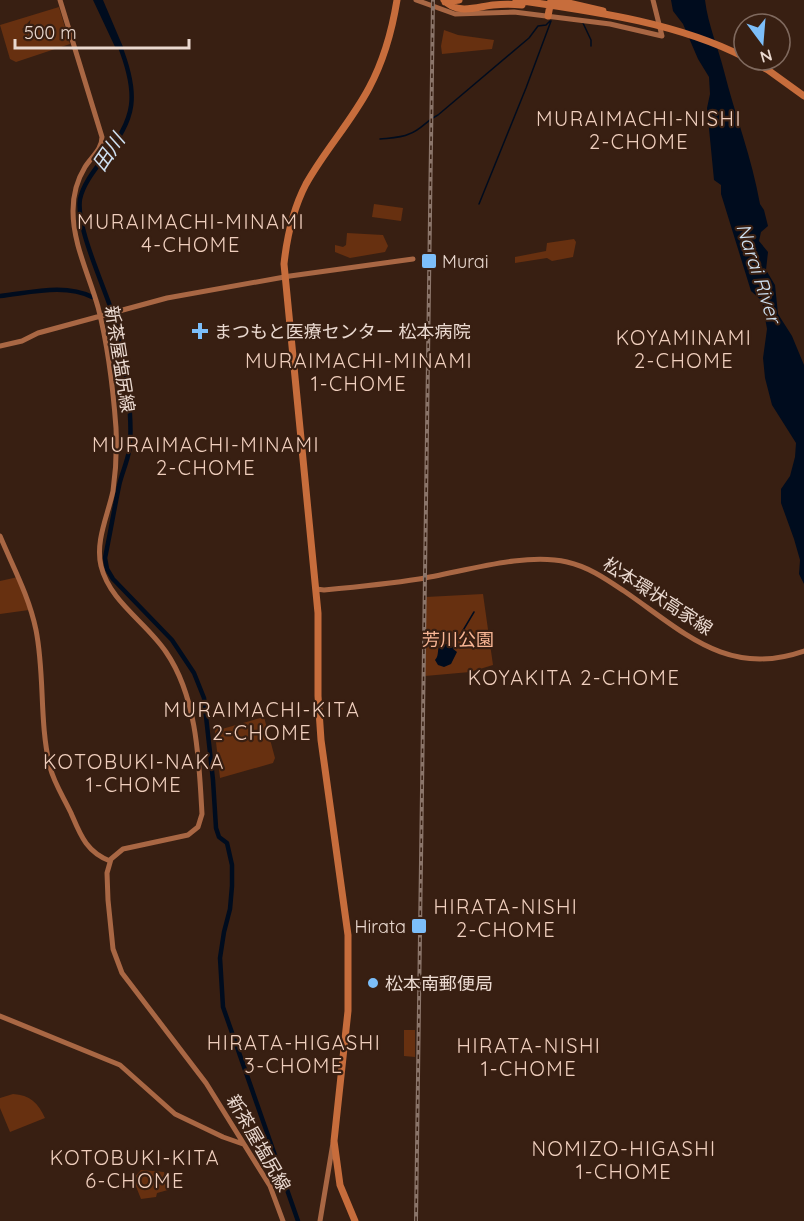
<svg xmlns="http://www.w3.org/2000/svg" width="804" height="1221" viewBox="0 0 804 1221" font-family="Quicksand,'Noto Sans JP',sans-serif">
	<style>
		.green { fill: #673010 }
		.water { fill: #000c1e }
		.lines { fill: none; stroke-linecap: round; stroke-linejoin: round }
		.stream { stroke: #000c1e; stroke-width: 1.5 }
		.river { stroke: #000c1e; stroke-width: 4.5 }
		.major { stroke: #a96744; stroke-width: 5 }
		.highway { stroke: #c76d3c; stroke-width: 7 }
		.rail-casing { stroke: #8b756a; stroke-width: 4 }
		.rail { stroke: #381f12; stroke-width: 1.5; stroke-dasharray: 4.5; stroke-linecap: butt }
		.poi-dot { fill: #7cbef9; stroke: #381f12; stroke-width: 2 }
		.labels { text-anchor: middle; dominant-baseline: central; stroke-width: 4.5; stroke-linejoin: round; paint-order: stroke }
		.poi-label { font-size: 18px; fill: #ead9d0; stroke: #381f12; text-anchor: start }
		.street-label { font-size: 18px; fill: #ead9d0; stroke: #381f12 }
		.park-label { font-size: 18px; fill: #f9b695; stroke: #381f12 }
		.neighbourhood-label { font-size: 20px; letter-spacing: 1.5px; fill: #f0cfbe; stroke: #381f12 }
		.water-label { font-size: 20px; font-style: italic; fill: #cfe1f2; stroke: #381f12 }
	</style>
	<rect width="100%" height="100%" fill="#381f12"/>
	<path class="green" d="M 59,7 L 70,44 L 16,62 L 10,59 L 0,25 Z
		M 444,30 L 458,35 L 494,40 L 492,49 L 442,54 L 441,46 Z
		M 374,204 L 403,208 L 401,221 L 372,217 Z
		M 347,233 L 383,235 L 388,246 L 385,252 L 350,258 L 335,252 L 335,245 L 343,247 L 346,245 Z
		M 574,239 L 576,242 L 573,257 L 552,261 L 547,258 L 515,263 L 515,257 L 546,251 L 547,243 Z
		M 18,577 L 29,610 L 0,614 L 0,581 Z
		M 483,594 L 493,665 L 470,672 L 425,676 L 426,597 Z
		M 264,717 L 275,758 L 273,763 L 220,778 L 214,724 L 220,723 L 222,729 Z
		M 404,1030 L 415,1030 L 415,1057 L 404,1056 Z
		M 13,1094 C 30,1095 38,1103 45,1118 L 10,1132 L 0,1108 L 0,1098 Z
		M 141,1170 L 164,1172 L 168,1190 L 157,1193 L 156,1197 L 141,1199 L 133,1179 Z"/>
	<path class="water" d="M 93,0 L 103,0 L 123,47 L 116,49 Z
		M 671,0 L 705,0 C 708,25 718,47 724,71 C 735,115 752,158 760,204 L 764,210 L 768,226 L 761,232 L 759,241 L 768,252 L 766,270 L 775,285 L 778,314 L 792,336 L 804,365 L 804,584 L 799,574 L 800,560 L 794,539 L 781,503 L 781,489 L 790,476 L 795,457 L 796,443 L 772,405 L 765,378 L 763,358 L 767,329 L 762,301 L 751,291 L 721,194 L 721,185 L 714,180 L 707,108 L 710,94 L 709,77 L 698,59 L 683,24 L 673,11 Z
		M 441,644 L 447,644 L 457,652 L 451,664 L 444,667 L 438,665 L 435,660 C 440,655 436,648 441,644 Z"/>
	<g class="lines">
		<path class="stream" d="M 583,23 L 591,40 L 591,46
			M 380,139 C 389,138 401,138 409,134 C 420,131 427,120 438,115 L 529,38 L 538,26 L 546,25 L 550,21
			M 479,204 L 526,88 L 551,21
			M 452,649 L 474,612"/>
		<path class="river" d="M 119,44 C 139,94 137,119 102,160 C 93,172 83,185 80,199 C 75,230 111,299 119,334 C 125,363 134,423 129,451 C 127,463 121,475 119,486 C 114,510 110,534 105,558 L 107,569 L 113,579 L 172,640 L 194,673 L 204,698 L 213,780 L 216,828 L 219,837 L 227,843 L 232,865 L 232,886 L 230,909 L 224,932 L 220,958 L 223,1007 L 298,1221
			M 0,296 C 29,293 65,283 92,297"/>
		<path class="major" d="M 60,0 L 102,137 C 102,150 91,157 85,167 C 77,180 73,196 73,211 C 73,244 89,275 98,307 C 108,346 113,387 116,428 C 117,449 116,470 113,491 C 108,515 95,541 101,566 C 110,602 146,622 166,652 C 197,697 199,760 202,814 L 198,827 L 188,835 L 123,849 L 111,859 L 107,873 L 108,900 L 113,949 L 122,973 L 206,1083 L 270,1186 L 283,1221
			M 416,0 L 455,14 L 514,12 L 610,24 L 662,36 L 653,0
			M 0,346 L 22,341 L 38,333 L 167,298 L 290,276 L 413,259
			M 0,536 C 13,567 29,596 36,630 C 45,675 39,722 50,767 C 54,783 64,798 71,813 C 80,834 86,852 110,861
			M 316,589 L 324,590 C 356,587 387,584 419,579 C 463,572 524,552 567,562 C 589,567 606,579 624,591 C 684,632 727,678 804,651
			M 0,1016 L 120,1065 L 175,1114 L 223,1137 L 243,1144
			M 320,1221 L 333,1143"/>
		<path class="highway" d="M 444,0 C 457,15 476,7 493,5 C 503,4 512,4 522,5
			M 516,0 C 591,11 676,22 744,57
			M 556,0 L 603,11
			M 445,2 L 459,0
			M 548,16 L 551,0
			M 749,60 L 768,70 L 804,96
			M 355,1221 L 340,1185 L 334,1141 L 348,1011 L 348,935 L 321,740 L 318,696 L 318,613 L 284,264 C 287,236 293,209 306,184 C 325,150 351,122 369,88 C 384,60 392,31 397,0"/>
		<defs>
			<path id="rail" d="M 416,1221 L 433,0"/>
		</defs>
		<use href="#rail" class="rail-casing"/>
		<use href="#rail" class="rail"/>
	</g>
	<g class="poi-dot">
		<rect x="421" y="253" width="16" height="16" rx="3"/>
		<path d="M197 322h6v6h6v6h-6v6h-6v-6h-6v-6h6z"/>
		<rect x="411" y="918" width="16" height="16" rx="3"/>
		<circle cx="373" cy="983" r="6"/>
	</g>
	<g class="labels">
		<g class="poi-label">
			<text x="442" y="261">Murai</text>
			<text x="214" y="331">まつもと医療センター 松本病院</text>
			<text x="406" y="926" text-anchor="end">Hirata</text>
			<text x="385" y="983">松本南郵便局</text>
		</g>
		<g class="street-label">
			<text transform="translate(120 359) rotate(81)">新茶屋塩尻線</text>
			<text transform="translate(658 596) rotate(33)">松本環状高家線</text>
			<text transform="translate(259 1143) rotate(60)">新茶屋塩尻線</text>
		</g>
		<g class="park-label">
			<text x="458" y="639">芳川公園</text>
		</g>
		<g class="neighbourhood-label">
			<text x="639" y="118">MURAIMACHI-NISHI<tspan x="639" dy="23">2-CHOME</tspan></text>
			<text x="191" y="221">MURAIMACHI-MINAMI<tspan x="191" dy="23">4-CHOME</tspan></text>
			<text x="684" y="337">KOYAMINAMI<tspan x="684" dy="23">2-CHOME</tspan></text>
			<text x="359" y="360">MURAIMACHI-MINAMI<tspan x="359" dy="23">1-CHOME</tspan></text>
			<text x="206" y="444">MURAIMACHI-MINAMI<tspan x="206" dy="23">2-CHOME</tspan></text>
			<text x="574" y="677">KOYAKITA 2-CHOME</text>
			<text x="262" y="709">MURAIMACHI-KITA<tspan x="262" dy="23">2-CHOME</tspan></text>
			<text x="134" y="761">KOTOBUKI-NAKA<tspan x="134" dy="23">1-CHOME</tspan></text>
			<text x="506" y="906">HIRATA-NISHI<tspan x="506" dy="23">2-CHOME</tspan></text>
			<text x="294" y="1042">HIRATA-HIGASHI<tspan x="294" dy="23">3-CHOME</tspan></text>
			<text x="529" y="1045">HIRATA-NISHI<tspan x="529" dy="23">1-CHOME</tspan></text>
			<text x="624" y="1148">NOMIZO-HIGASHI<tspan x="624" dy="23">1-CHOME</tspan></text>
			<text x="135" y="1157">KOTOBUKI-KITA<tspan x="135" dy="23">6-CHOME</tspan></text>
		</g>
		<g class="water-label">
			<text transform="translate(108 152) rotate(-56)">田川</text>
			<text transform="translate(759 273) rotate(72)">Narai River</text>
		</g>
	</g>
	<g transform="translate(762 42) rotate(164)"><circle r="28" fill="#381f12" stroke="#7f695e" stroke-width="1.5"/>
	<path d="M0-4.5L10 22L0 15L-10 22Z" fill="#7cbef9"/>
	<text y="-9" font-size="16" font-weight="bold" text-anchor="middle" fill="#ead9d0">N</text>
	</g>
	<path d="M15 39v9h174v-9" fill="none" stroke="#ead9d0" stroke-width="3"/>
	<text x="24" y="39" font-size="18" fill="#ead9d0" stroke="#381f12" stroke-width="4.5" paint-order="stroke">500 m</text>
</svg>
